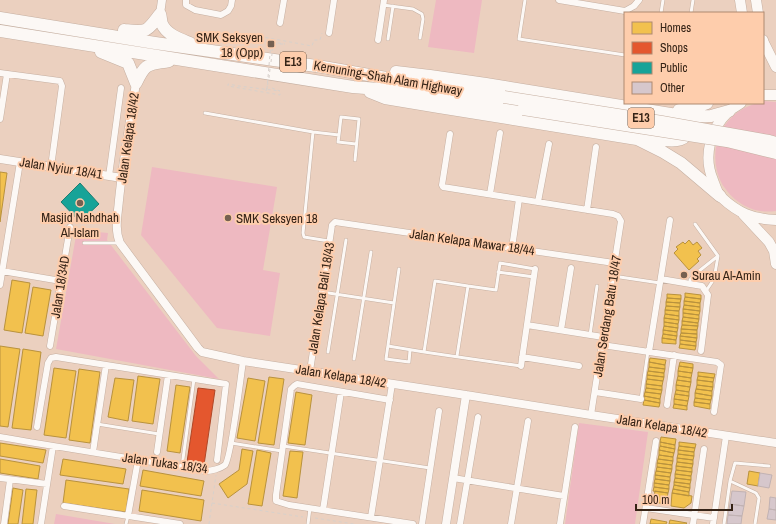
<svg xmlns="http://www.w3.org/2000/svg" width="776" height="524" viewBox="0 0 776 524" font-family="'Archivo Narrow',sans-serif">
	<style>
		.green { fill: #eeb9c1 }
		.homes { fill: #f2c14e; stroke: #b9923d }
		.shops { fill: #e4572e; stroke: #b04727 }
		.public { fill: #17a398; stroke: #207d71 }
		.building { fill: #d6c7cc; stroke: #c1b2b3 }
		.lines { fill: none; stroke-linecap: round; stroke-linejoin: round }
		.service-casing { stroke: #c5afa1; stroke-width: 4 }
		.minor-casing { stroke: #c5afa1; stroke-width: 7 }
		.tertiary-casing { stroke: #c5afa1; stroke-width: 9 }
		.primary-casing { stroke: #c5afa1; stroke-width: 11 }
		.motorway-casing { stroke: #c5afa1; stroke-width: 13 }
		.path { stroke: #d8d0cb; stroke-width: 1; stroke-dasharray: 3 3; stroke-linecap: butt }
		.service { stroke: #fcf8f5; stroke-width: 3 }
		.minor { stroke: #fcf8f5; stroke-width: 6 }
		.tertiary { stroke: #fcf8f5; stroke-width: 8 }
		.primary { stroke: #fcf8f5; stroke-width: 10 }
		.motorway { stroke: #fcf8f5; stroke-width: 12 }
		.motorway-bridge-casing { stroke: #c5afa1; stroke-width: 13; stroke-linecap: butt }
		.path-bridge { stroke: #d8d0cb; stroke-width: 1; stroke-dasharray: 3 3; stroke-linecap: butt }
		.motorway-bridge { stroke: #fcf8f5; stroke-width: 12 }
		.poi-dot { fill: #756051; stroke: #fecdac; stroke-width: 1.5 }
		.labels { text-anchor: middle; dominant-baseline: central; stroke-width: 4; stroke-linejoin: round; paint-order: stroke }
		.shield { fill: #fecdac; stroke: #715643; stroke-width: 1 }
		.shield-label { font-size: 12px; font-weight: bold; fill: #352316 }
		.poi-label { font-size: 13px; fill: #352316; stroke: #fecdac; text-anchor: start }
		.street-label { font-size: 13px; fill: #352316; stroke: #fecdac }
	</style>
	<rect width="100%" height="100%" fill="#ebd0bf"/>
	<path class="green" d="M 436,0 L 482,0 L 474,53 L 428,47 Z
		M 763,101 L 776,102 L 776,211 C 757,214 739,206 727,191 C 726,189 723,186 722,184 C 709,160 715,128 738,112 C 746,107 753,103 763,103 Z
		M 152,167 L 277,187 L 263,270 L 280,273 L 270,336 L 217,328 L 141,235 Z
		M 77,230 L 108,233 L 107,240 L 196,356 L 219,379 L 56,349 Z
		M 579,423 L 648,432 L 635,524 L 565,524 Z
		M 56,514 L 115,524 L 54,524 Z"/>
	<path class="homes" d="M 0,172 L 7,173 L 0,222 Z
		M 689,240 L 693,245 L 697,242 L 702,248 L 698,251 L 701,255 L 697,259 L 699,261 L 689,270 L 674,253 L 678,249 L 676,247 L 683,242 L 685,244 Z
		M 12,280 L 30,283 L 22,333 L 4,330 Z
		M 33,287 L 51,290 L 43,336 L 25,333 Z
		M 685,293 L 701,295 L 701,299 L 685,297 Z
		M 667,294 L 681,295 L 681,299 L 667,298 Z
		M 685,297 L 701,299 L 700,303 L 684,301 Z
		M 667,298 L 681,299 L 680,303 L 666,302 Z
		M 684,301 L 700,303 L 700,307 L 684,305 Z
		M 666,302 L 680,303 L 680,307 L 666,306 Z
		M 684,305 L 700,307 L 700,311 L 683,309 Z
		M 666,306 L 680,307 L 679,311 L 665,310 Z
		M 683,309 L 700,311 L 699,315 L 683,313 Z
		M 665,310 L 679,311 L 679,316 L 665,314 Z
		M 683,313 L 699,315 L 699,319 L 683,317 Z
		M 665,314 L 679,316 L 679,320 L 664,318 Z
		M 683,317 L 699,319 L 698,323 L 682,321 Z
		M 664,318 L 679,320 L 678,324 L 664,322 Z
		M 682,321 L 698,323 L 698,326 L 682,325 Z
		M 664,322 L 678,324 L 678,328 L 664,326 Z
		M 682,325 L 698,326 L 697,330 L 681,329 Z
		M 664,326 L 678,328 L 677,332 L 663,330 Z
		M 681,329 L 697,330 L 697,334 L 681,333 Z
		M 663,330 L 677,332 L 677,336 L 663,334 Z
		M 681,333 L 697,334 L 697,338 L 680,336 Z
		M 663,334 L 677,336 L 676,340 L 662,338 Z
		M 680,336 L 697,338 L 696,342 L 680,340 Z
		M 662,338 L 676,340 L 676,344 L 662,343 Z
		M 680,340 L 696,342 L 696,346 L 680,344 Z
		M 680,344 L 696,346 L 695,350 L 679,348 Z
		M 0,346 L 20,349 L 8,427 L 0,426 Z
		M 23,349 L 41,352 L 31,430 L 12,428 Z
		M 650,358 L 666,360 L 665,365 L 649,362 Z
		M 649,362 L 665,365 L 665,369 L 649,367 Z
		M 680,362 L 693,364 L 693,368 L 679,366 Z
		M 679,366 L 693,368 L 692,373 L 678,371 Z
		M 649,367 L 665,369 L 664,373 L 648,371 Z
		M 54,368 L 76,371 L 66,438 L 44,435 Z
		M 79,369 L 100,372 L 90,443 L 69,440 Z
		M 648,371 L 664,373 L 664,377 L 647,375 Z
		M 678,371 L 692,373 L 691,378 L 678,376 Z
		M 698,372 L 715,374 L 714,378 L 698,376 Z
		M 647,375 L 664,377 L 663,381 L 647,379 Z
		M 138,376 L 160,379 L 153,424 L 132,421 Z
		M 678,376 L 691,378 L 691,382 L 677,380 Z
		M 698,376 L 714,378 L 713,382 L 697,380 Z
		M 269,377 L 284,379 L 274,445 L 258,443 Z
		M 115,378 L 134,380 L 128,421 L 108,417 Z
		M 248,378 L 265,381 L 255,441 L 237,438 Z
		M 647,379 L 663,381 L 662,386 L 646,384 Z
		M 677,380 L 691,382 L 690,387 L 676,385 Z
		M 697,380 L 713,382 L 713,387 L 697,385 Z
		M 646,384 L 662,386 L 662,390 L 646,388 Z
		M 176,385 L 190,387 L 180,453 L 167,451 Z
		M 676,385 L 690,387 L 689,392 L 676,390 Z
		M 697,385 L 713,387 L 712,391 L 696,389 Z
		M 646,388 L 662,390 L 661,394 L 645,392 Z
		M 696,389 L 712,391 L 712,396 L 695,393 Z
		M 676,390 L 689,392 L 689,396 L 675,394 Z
		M 296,392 L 312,395 L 305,445 L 288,443 Z
		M 645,392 L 661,394 L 660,399 L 644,396 Z
		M 695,393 L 712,396 L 711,400 L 695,398 Z
		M 675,394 L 689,396 L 688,401 L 674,399 Z
		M 644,396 L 660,399 L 660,403 L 644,400 Z
		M 695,398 L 711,400 L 710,404 L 694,402 Z
		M 674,399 L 688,401 L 687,406 L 674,404 Z
		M 644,400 L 660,403 L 659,407 L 643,405 Z
		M 694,402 L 710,404 L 710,409 L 694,406 Z
		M 674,404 L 687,406 L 687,410 L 673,408 Z
		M 661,437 L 676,439 L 675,445 L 660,442 Z
		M 660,442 L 675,445 L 675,449 L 660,446 Z
		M 679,442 L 696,444 L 695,448 L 679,446 Z
		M 0,443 L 46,450 L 43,463 L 0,456 Z
		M 660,446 L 675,449 L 674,453 L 659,450 Z
		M 679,446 L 695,448 L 694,452 L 678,450 Z
		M 242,449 L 253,451 L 247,484 L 228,498 L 219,484 L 239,470 Z
		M 257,450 L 271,453 L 262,506 L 248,504 Z
		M 659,450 L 674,453 L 673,457 L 659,455 Z
		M 678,450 L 694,452 L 694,456 L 678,454 Z
		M 290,451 L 303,452 L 297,498 L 283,496 Z
		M 678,454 L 694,456 L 693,460 L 677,458 Z
		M 659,455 L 673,457 L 673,461 L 658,459 Z
		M 677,458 L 693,460 L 693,464 L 677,462 Z
		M 0,459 L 40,466 L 38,479 L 0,473 Z
		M 63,459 L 126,469 L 123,484 L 60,475 Z
		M 658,459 L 673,461 L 672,465 L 657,463 Z
		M 677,462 L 693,464 L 692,468 L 676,466 Z
		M 657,463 L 672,465 L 672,469 L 657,467 Z
		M 676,466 L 692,468 L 692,472 L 676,470 Z
		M 657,467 L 672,469 L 671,473 L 656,471 Z
		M 143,470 L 204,481 L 201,496 L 140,486 Z
		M 676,470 L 692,472 L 691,476 L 675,474 Z
		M 656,471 L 671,473 L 670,477 L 655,475 Z
		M 749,471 L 760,473 L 758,486 L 747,484 Z
		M 675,474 L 691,476 L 691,480 L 675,478 Z
		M 655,475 L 670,477 L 670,481 L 655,479 Z
		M 675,478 L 691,480 L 690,484 L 674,482 Z
		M 655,479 L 670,481 L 669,485 L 654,483 Z
		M 66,480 L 129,489 L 126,512 L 63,503 Z
		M 674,482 L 690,484 L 690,488 L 674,485 Z
		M 654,483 L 669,485 L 669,489 L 654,487 Z
		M 674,485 L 690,488 L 689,492 L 673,489 Z
		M 654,487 L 669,489 L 668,493 L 653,491 Z
		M 13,488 L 23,490 L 18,524 L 8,524 Z
		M 26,489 L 37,490 L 33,524 L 22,524 Z
		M 673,489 L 689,492 L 689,496 L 672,493 Z
		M 142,490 L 204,500 L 201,521 L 139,511 Z
		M 655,491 L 668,493 L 666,504 L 653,502 Z
		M 672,493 L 692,496 L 691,503 L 684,508 L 671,506 Z
		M 651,519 L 667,522 L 666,524 L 650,524 Z
		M 670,520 L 687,523 L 686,524 L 669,524 Z"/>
	<path class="shops" d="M 198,388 L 215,390 L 204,465 L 187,462 Z"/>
	<path class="public" d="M 80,183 L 99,204 L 80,222 L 61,202 Z"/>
	<path class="building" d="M 760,473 L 772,475 L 769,488 L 758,486 Z
		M 732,491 L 746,492 L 744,506 L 730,504 Z
		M 770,497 L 776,498 L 776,510 L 769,509 Z
		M 730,504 L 744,506 L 742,516 L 728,515 Z
		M 769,509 L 776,510 L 776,520 L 767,519 Z
		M 728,515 L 742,516 L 741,524 L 727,524 Z"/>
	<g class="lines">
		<defs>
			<path id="service" d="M 525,0 L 519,39 L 625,55
				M 383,5 L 413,9 L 422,14 L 423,19 L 420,38
				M 661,13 L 663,0
				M 691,13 L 693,0
				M 388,39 L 393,6
				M 205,113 L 313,132 L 339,135 L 338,142 L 356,144
				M 313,132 L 303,233 L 304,237 L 329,241
				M 339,135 L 341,117 L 359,119 L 355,160
				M 84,243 L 118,243
				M 399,269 L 386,359 L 409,362 L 410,350
				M 498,272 L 534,277
				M 613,276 L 660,283
				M 690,280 L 694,275 L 718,256 L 695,224
				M 468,286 L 435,281 L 424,352 L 521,366
				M 706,291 L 714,279 L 718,256
				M 322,292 L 394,303
				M 590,335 L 597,286
				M 388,346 L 424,352
				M 328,352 L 346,240
				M 457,356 L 468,286 L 496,290 L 500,263 L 535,269
				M 354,359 L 371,252
				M 641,399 L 648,351
				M 97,424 L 159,434
				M 231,443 L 282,451
				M 283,446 L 430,468
				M 182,466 L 194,379
				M 730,481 L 756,493 L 759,498 L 755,524
				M 126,524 L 128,516
				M 308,524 L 310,508
				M 724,524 L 730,481 L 735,463 L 769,466"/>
			<path id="minor" d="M 186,0 L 186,5 L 195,10 L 221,15 L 228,11 L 231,6 L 232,0
				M 559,0 L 625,11 L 634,6 L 639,0
				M 280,23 L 284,0
				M 329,33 L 334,0
				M 378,40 L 384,0
				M 0,73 L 60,81 L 62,86 L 51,167
				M 0,119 L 7,74
				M 450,134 L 442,185 L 443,187 L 613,214 L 618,216 L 621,221 L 591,415
				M 109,176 L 121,88
				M 490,194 L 500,133
				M 538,202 L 549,144
				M 587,210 L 596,147
				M 512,248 L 519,199
				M 2,271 L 61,281
				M 661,279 L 702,286 L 708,295 L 701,351
				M 0,285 L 20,162
				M 527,325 L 603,337
				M 561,330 L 571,268
				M 602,345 L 717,362 L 721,365 L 714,412
				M 50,346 L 70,227
				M 649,352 L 670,220
				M 522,357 L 579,366
				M 521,366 L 535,269
				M 310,371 L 332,225 L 335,222 L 614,263
				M 595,392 L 641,399
				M 390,400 L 297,384 L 294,386 L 291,389 L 276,495 L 276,501 L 289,505 L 413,524
				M 667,405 L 674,355
				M 37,427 L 48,363 L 51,358 L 56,357 L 226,384 L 217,460
				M 0,437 C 68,449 137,459 205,471 C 211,471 220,469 225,465 C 231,459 241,375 243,361
				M 93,452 L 106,365
				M 157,452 L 168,375
				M 0,478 L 47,484
				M 453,478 L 564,496
				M 64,506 L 180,524
				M 646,508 L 714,518
				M 323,510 L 341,392
				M 128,516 L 138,460
				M 371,517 L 392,384
				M 4,524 L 10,480
				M 41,524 L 53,446
				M 422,524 L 439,411
				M 460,524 L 478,417
				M 511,524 L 528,421
				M 560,524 L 575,427
				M 643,524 L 656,441
				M 693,524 L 704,449
				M 713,524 L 726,436"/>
			<path id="tertiary" d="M 160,14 L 162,0
				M 136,83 C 130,122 123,161 119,200 C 118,214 114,229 120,243 L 198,348 L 202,352 L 243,361 L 466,395 L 591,415 L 776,443
				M 0,159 L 122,178
				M 446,524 L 466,395"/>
			<path id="primary" d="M 740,0 L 742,13
				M 756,0 L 758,13
				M 763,40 L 764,43 L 776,67
				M 763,95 L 776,95
				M 741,103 C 737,106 732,108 728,112 C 710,129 703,157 713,180 C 715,185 717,193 721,197 C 738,213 752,219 776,220
				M 743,214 L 769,242 L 774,251 L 776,264"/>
			<path id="motorway" d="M 160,14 C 161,17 161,21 162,24 C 167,35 180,39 190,43
				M 0,18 L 155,43 L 323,67 L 455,90 L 504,97
				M 124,30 C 147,32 146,33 160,14
				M 0,31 L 353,87 L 391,90 L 523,109
				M 101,52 L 128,63 L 136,83
				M 396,72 L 430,76 L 486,84 L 689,117 L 711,116 L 729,111
				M 136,83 C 146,62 148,65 169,61
				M 370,92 L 385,98 L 439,107 L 637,139 L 663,152 L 681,163 L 720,196
				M 679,110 L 687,110 L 707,103
				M 644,139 C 650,139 657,140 664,140 C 675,141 689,142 687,126"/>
		</defs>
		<use href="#service" class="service-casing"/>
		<use href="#minor" class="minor-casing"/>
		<use href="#tertiary" class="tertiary-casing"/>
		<use href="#primary" class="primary-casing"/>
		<use href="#motorway" class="motorway-casing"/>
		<path class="path" d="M 272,42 L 285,44
			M 274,44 L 285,44
			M 272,51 L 273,46 L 271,42 L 235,36 L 236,34 L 263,37 L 312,46 L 314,40 L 320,40 L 322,33
			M 272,88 L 280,91 L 239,86 L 228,84 L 228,86 L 280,95 L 280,91
			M 266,91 L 268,83
			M 212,503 L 303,517
			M 315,518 L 354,524
			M 209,524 L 216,475"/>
		<use href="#service" class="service"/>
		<use href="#minor" class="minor"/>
		<use href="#tertiary" class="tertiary"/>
		<use href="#primary" class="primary"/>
		<use href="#motorway" class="motorway"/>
		<defs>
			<path id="motorway-bridge" d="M 504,97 L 662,122 L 769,141 L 776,143
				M 523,109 L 727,141 L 776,153"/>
		</defs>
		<use href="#motorway-bridge" class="motorway-bridge-casing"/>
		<path class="path-bridge" d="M 271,62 L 272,54
			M 269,78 L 270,69
			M 267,89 L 271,42"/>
		<use href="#motorway-bridge" class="motorway-bridge"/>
	</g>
	<g class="poi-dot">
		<rect x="267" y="40" width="8" height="8" rx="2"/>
		<circle cx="80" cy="203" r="4"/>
		<circle cx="228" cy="218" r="4"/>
		<circle cx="684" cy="275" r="4"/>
	</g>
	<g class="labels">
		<g class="shield">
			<rect x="280" y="52" width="26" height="20" rx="3"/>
			<rect x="628" y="108" width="26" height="20" rx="3"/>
		</g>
		<g class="shield-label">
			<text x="293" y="62">E13</text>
			<text x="641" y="118">E13</text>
		</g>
		<g class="poi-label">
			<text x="263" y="37" text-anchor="end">SMK Seksyen<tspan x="263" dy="15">18 (Opp)</tspan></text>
			<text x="80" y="217" text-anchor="middle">Masjid Nahdhah<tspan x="80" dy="15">Al-Islam</tspan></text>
			<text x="236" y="218">SMK Seksyen 18</text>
			<text x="692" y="275">Surau Al-Amin</text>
		</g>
		<g class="street-label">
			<text transform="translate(388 78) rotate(10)">Kemuning–Shah Alam Highway</text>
			<text transform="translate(128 138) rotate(-82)">Jalan Kelapa 18/42</text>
			<text transform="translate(61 168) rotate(9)">Jalan Nyiur 18/41</text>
			<text transform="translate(472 242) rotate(8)">Jalan Kelapa Mawar 18/44</text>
			<text transform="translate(60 287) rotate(-81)">Jalan 18/34D</text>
			<text transform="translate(321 298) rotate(-81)">Jalan Kelapa Bali 18/43</text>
			<text transform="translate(607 316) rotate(-81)">Jalan Serdang Batu 18/47</text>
			<text transform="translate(341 376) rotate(9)">Jalan Kelapa 18/42</text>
			<text transform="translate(662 426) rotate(9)">Jalan Kelapa 18/42</text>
			<text transform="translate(165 463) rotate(8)">Jalan Tukas 18/34</text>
		</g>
	</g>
	<rect x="624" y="12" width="140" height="92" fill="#fecdac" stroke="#ae8970"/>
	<rect x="632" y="22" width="20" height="12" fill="#f2c14e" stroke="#ae8970"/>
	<text x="660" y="32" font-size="12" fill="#352316">Homes</text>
	<rect x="632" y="42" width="20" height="12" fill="#e4572e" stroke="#ae8970"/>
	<text x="660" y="52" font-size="12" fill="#352316">Shops</text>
	<rect x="632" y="62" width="20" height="12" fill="#17a398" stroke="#ae8970"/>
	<text x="660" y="72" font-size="12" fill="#352316">Public</text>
	<rect x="632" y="82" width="20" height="12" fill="#d6c7cc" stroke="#ae8970"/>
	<text x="660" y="92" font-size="12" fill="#352316">Other</text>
	<path d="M636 504v6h96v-6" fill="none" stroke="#352316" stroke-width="2"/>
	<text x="642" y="504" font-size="12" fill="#352316" stroke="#fecdac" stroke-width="3" paint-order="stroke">100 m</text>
</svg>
